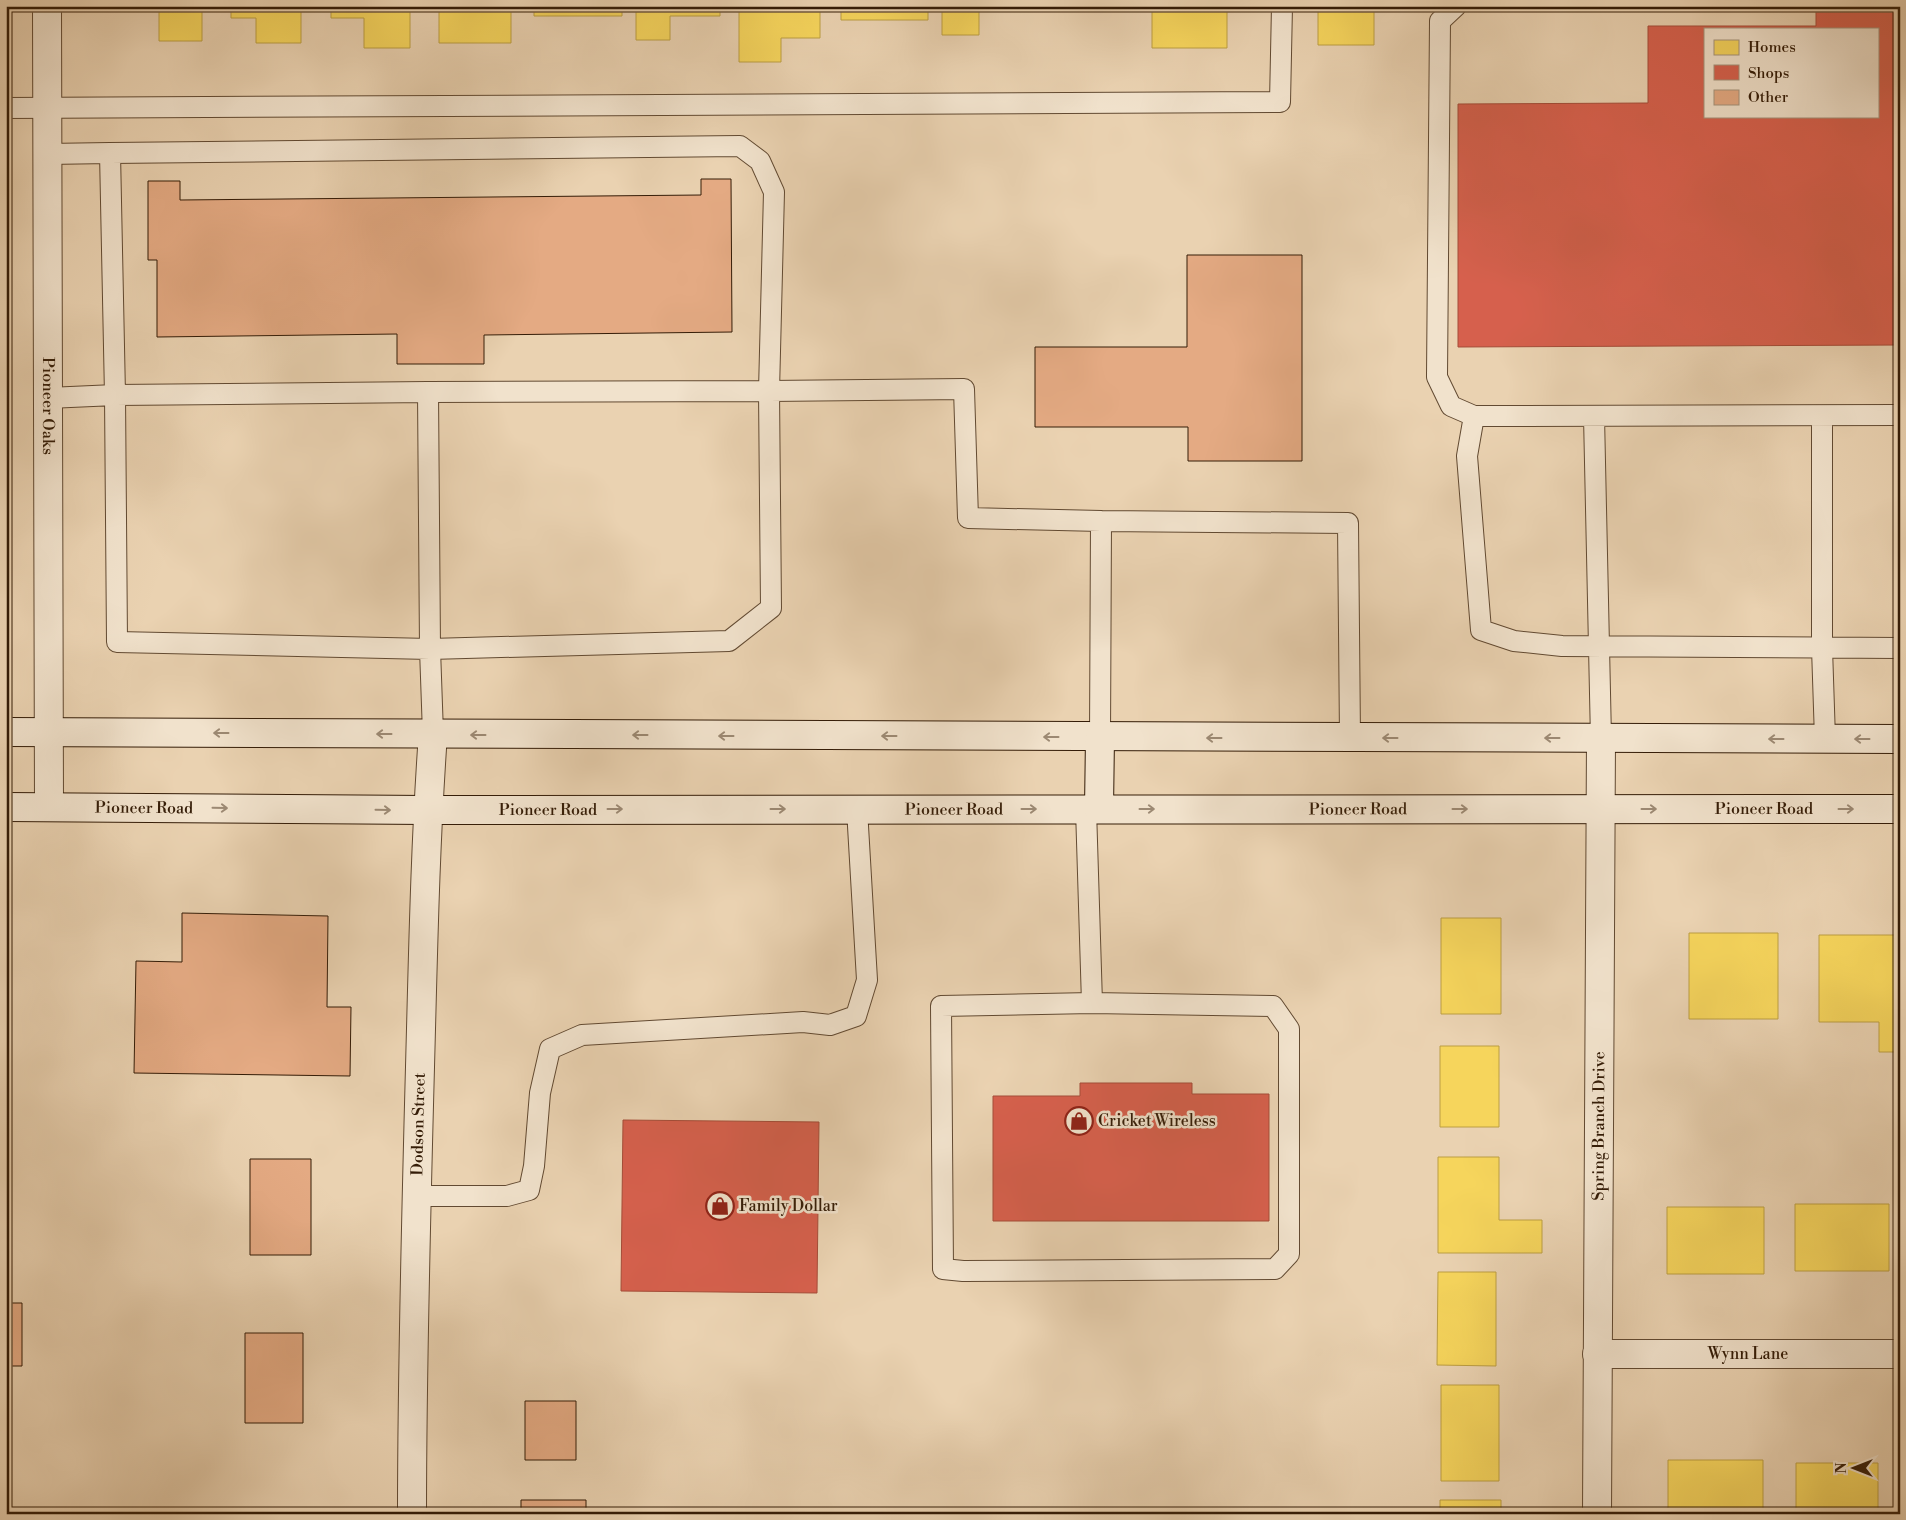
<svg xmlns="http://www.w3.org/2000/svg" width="1906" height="1520" viewBox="0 0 1906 1520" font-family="'Libre Bodoni',serif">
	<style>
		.homes { fill: #f6d55c; stroke: #bc9e42 }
		.shops { fill: #d6604d; stroke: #a54c38; fill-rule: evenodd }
		.building { fill: #e4aa83; stroke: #341c07 }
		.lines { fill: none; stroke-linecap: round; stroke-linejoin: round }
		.lane-casing { stroke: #624a32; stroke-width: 22 }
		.street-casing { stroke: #624a32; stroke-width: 30 }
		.secondary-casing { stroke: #341c07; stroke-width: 30 }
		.lane { stroke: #f1e2cc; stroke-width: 20 }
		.street { stroke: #f1e2cc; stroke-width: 28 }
		.secondary { stroke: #f1e2cc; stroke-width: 28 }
		.oneway { stroke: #9c8973 }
		.labels { text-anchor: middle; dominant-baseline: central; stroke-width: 5; stroke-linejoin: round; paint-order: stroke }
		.street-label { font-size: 16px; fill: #341c07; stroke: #f1e2cc }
		.poi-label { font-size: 16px; fill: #341c07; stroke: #f1e2cc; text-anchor: start }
	</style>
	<rect width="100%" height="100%" fill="#ead2b1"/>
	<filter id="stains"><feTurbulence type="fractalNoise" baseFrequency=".004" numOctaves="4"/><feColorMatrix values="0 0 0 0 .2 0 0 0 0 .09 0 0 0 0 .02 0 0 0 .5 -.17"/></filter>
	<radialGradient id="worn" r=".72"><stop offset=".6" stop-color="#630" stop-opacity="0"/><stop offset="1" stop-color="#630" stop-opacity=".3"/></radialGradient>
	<path class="homes" d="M 159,6 L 202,6 L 202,41 L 159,41 Z
		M 231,6 L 301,6 L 301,43 L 256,43 L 256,18 L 231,18 Z
		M 331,6 L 410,6 L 410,48 L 364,48 L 364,18 L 331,18 Z
		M 439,6 L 511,6 L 511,43 L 439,43 Z
		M 534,6 L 622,6 L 622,16 L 534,16 Z
		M 636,6 L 720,6 L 720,16 L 670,16 L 670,40 L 636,40 Z
		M 739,6 L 820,6 L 820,38 L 781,38 L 781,62 L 739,62 Z
		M 841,6 L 928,6 L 928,20 L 841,20 Z
		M 942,6 L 1024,6 L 1024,11 L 979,11 L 979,35 L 942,35 Z
		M 1152,6 L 1227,6 L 1227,48 L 1152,48 Z
		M 1318,6 L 1374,6 L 1374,45 L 1318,45 Z
		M 1441,918 L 1501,918 L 1501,1014 L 1441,1014 Z
		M 1689,933 L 1778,933 L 1778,1019 L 1689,1019 Z
		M 1819,935 L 1900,935 L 1900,1052 L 1879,1052 L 1879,1022 L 1819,1022 Z
		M 1440,1046 L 1499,1046 L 1499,1127 L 1440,1127 Z
		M 1438,1157 L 1499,1157 L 1499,1220 L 1542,1220 L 1542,1253 L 1438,1253 Z
		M 1795,1204 L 1889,1204 L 1889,1271 L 1795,1271 Z
		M 1667,1207 L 1764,1207 L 1764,1274 L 1667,1274 Z
		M 1438,1272 L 1496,1272 L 1496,1366 L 1437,1365 Z
		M 1441,1385 L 1499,1385 L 1499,1481 L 1441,1481 Z
		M 1668,1460 L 1763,1460 L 1763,1514 L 1668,1514 Z
		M 1796,1463 L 1878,1463 L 1878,1514 L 1796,1514 Z
		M 1440,1500 L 1501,1500 L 1501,1514 L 1440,1514 Z"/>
	<path class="shops" d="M 1816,6 L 1900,6 L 1900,345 L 1458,347 L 1458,104 L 1648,103 L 1648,26 L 1816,26 ZM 1705,29 L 1877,29 L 1877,116 L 1705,116 Z
		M 1080,1083 L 1192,1083 L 1192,1094 L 1269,1094 L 1269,1221 L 993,1221 L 993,1096 L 1080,1096 Z
		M 623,1120 L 819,1122 L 817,1293 L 621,1291 Z"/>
	<path class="building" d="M 701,179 L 731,179 L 732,332 L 484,335 L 484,364 L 397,364 L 397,334 L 157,337 L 157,260 L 148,260 L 148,181 L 180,181 L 180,200 L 701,195 Z
		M 1187,255 L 1302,255 L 1302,461 L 1188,461 L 1188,427 L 1035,427 L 1035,347 L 1187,347 Z
		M 182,913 L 328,916 L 327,1007 L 351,1007 L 350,1076 L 134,1073 L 136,961 L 182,962 Z
		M 250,1159 L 311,1159 L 311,1255 L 250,1255 Z
		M 6,1303 L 22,1303 L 22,1366 L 6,1366 Z
		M 245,1333 L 303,1333 L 303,1423 L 245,1423 Z
		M 525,1401 L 576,1401 L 576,1460 L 525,1460 Z
		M 521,1500 L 586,1500 L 586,1514 L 521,1514 Z"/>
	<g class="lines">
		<defs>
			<path id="lane" d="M 1456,6 L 1440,21 L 1437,377 L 1451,406 L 1474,416
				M 6,108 L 1280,102 L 1282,6
				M 110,153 L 740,146 L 760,161 L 774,192 L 769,391 L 964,389 L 968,518 L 1101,521 L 1100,737
				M 47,154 L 110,153 L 115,395 L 428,392 L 430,649 L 729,641 L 771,608 L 769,391 L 428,392
				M 48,398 L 115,395 L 117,642 L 430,649 L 433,734
				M 1900,415 L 1474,416 L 1467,456 L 1481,630 L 1514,641 L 1562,646 L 1900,648
				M 1594,416 L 1601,739
				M 1822,416 L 1822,648 L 1825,739
				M 1101,521 L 1348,523 L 1350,738
				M 1086,809 L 1092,1003
				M 1092,1003 L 1273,1006 L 1289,1029 L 1289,1254 L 1275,1269 L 963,1271 L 943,1269 L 941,1006 Z
				M 417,1196 L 507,1196 L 529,1190 L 534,1166 L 540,1093 L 550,1049 L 582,1035 L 803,1022 L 830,1025 L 856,1016 L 867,980 L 857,809"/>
			<g id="street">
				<path id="s1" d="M 47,6 L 49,807"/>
				<path id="s2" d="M 1597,1354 L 1900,1354"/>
				<path id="s3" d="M 412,1514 C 412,1365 416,1216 420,1067 C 423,956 425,845 433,734"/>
				<path id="s4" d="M 1597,1514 L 1601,739"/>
			</g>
			<g id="secondary">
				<path d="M 6,732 L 1900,739"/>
				<path id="s5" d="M 6,807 L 428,810 L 1900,809"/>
				<path d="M 1099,809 L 1100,737"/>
			</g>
		</defs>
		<use href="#lane" class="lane-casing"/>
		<use href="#street" class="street-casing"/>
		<use href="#secondary" class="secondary-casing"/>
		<use href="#lane" class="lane"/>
		<use href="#street" class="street"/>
		<use href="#secondary" class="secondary"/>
	</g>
	<defs><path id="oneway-shaft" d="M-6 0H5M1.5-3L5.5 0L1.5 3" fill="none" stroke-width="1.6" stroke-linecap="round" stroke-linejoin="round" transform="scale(1.25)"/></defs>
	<g class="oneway">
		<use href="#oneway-shaft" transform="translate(221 733) rotate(-180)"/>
		<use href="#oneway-shaft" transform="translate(384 734) rotate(-180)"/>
		<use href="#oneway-shaft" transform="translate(478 735) rotate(-180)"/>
		<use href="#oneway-shaft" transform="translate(640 735) rotate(-180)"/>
		<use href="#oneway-shaft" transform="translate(726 736) rotate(-180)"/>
		<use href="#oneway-shaft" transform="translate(889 736) rotate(-180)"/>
		<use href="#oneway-shaft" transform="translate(1051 737) rotate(-180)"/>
		<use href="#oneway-shaft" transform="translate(1214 738) rotate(-180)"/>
		<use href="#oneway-shaft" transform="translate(1390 738) rotate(-180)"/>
		<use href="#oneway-shaft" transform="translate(1552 738) rotate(-180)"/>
		<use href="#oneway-shaft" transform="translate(1776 739) rotate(-180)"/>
		<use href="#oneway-shaft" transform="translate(1862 739) rotate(180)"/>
		<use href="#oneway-shaft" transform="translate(220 808) rotate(1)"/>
		<use href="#oneway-shaft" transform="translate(615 809)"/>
		<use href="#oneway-shaft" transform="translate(778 809)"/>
		<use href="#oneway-shaft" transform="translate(1029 809)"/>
		<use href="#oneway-shaft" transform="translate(1147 809)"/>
		<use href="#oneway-shaft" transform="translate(1460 809)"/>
		<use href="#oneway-shaft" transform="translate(1649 809)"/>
		<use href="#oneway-shaft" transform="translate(1846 809)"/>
		<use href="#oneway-shaft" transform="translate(383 810) rotate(1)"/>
	</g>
	<defs>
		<symbol id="shop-ring" viewBox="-11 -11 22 22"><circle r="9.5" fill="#f1e2cc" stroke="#8f2418" stroke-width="1.5"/><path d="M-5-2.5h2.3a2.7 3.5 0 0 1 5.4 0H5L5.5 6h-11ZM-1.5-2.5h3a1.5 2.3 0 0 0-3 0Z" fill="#8f2418"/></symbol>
	</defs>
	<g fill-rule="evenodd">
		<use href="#shop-ring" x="1063" y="1105" width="32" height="32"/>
		<use href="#shop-ring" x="704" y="1190" width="32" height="32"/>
	</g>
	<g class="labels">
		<g class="street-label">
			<text stroke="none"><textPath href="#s1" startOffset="400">Pioneer Oaks</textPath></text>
			<text stroke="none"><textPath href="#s5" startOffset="138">Pioneer Road</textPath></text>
			<text stroke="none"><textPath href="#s5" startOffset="948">Pioneer Road</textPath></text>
			<text stroke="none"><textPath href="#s5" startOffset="1352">Pioneer Road</textPath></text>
			<text stroke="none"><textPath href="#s5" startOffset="1758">Pioneer Road</textPath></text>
			<text stroke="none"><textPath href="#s5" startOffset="542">Pioneer Road</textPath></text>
			<text stroke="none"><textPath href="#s3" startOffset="390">Dodson Street</textPath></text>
			<text stroke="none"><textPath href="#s4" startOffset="388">Spring Branch Drive</textPath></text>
			<text stroke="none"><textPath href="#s2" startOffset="151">Wynn Lane</textPath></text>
		</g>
		<g class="poi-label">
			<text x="1098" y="1121">Cricket Wireless</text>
			<text x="739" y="1206">Family Dollar</text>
		</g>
	</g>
	<rect width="1906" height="1520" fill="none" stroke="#ead2b1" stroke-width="25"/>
	<rect x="8" y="8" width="1891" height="1505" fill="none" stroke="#341c07" stroke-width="2.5"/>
	<rect x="12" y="12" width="1881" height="1495" fill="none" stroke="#341c07"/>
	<rect x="1704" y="28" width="175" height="90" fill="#f1e2cc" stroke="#a5937d"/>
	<rect x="1714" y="40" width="25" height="15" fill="#f6d55c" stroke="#a5937d"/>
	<text x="1748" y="52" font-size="15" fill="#341c07">Homes</text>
	<rect x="1714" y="65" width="25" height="15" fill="#d6604d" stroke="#a5937d"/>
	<text x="1748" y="78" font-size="15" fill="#341c07">Shops</text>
	<rect x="1714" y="90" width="25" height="15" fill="#e4aa83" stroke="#a5937d"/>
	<text x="1748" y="102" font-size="15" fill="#341c07">Other</text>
	<g transform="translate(1854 1468) rotate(270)" stroke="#f1e2cc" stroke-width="4" paint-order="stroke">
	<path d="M0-4L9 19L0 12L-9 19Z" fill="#341c07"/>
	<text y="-8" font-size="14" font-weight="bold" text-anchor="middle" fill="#341c07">N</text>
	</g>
	<rect width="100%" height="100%" filter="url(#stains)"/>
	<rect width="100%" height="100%" fill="url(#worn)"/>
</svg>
